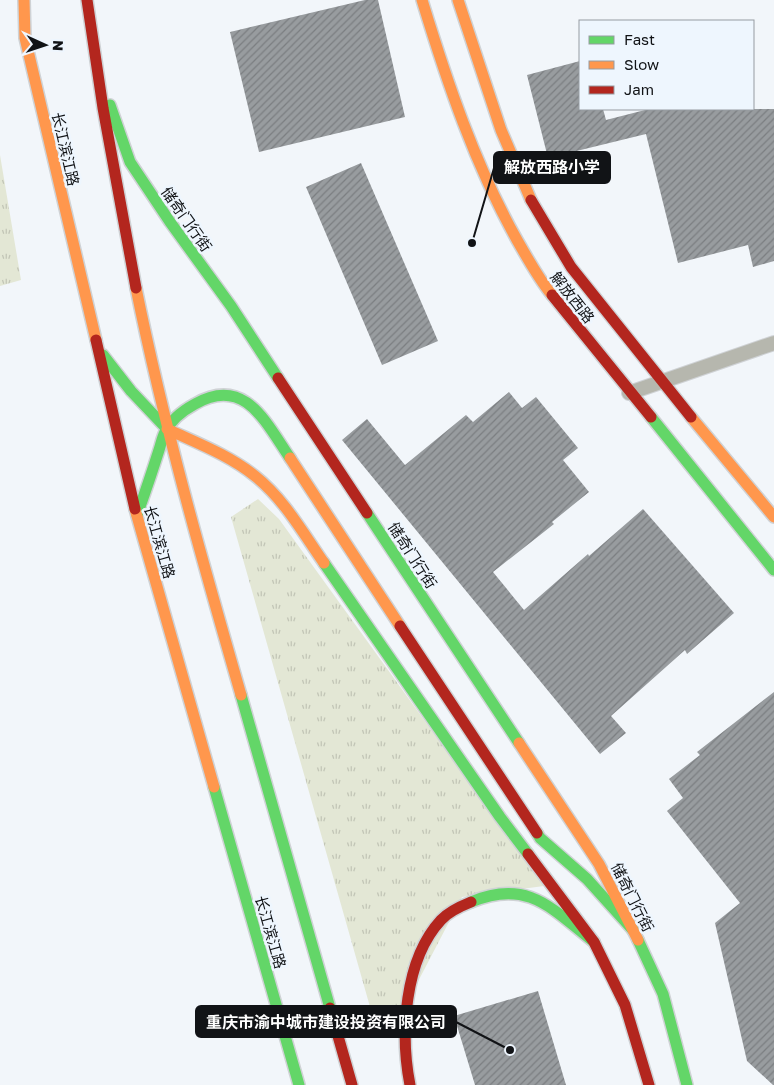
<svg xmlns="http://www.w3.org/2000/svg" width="774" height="1085" viewBox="0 0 774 1085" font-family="'Golos Text','Noto Sans SC',sans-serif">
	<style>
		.park { fill: url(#park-tufts) }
		.building { fill: url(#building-hatch) }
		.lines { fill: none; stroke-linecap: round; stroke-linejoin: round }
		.lane-casing { stroke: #cfd2d5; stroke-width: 16 }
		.fast-casing { stroke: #cfd2d5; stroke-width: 14 }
		.slow-casing { stroke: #cfd2d5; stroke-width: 14 }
		.jam-casing { stroke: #cfd2d5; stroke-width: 14 }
		.lane { stroke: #b6b7ae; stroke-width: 14 }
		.fast { stroke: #63d668; stroke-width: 11 }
		.slow { stroke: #ff974d; stroke-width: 11 }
		.jam { stroke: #b3261e; stroke-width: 11 }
		.labels { text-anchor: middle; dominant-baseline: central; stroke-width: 5; stroke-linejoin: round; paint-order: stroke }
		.street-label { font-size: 15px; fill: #111316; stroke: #eef6fe }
		.leader { fill: none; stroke: #111316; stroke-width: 2 }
		.callout-dot { fill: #111316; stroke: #eef6fe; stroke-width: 2 }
		.callout { fill: #111316; stroke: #111316; stroke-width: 2 }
		.callout-label { font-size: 16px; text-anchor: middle; font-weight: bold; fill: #fff }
	</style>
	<defs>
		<pattern id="park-tufts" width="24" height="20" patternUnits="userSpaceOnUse" patternTransform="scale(1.25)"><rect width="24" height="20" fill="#e3e7d5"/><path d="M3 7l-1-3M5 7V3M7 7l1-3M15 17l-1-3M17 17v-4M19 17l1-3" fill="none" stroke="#c2c5b6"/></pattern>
		<pattern id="building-hatch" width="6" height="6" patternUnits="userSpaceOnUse" patternTransform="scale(1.25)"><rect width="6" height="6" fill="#989c9f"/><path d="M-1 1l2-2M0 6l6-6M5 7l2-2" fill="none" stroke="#7b7e81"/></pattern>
	</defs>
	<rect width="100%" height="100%" fill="#f2f6fa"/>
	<path class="park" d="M 0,155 L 21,280 L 0,286 Z
		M 258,499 L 279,519 L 544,886 L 462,897 L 399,1018 L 376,1028 L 231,517 Z"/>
	<path class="building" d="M 365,0 L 378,0 L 405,117 L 259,152 L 230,32 Z
		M 580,61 L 580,109 L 603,109 L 606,120 L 649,109 L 774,109 L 774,261 L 753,267 L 748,245 L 678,263 L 646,134 L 548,158 L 527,75 Z
		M 361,163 L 438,341 L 382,365 L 306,187 Z
		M 509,392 L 522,408 L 536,397 L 578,448 L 563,460 L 589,492 L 552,522 L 554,524 L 493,572 L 524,610 L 588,554 L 589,556 L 643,509 L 734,613 L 687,654 L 685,650 L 611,716 L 626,733 L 600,754 L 342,440 L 367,419 L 405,465 L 466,415 L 473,422 Z
		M 774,692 L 774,1085 L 773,1085 L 747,1061 L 715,923 L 740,903 L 667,811 L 683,798 L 669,779 L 700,755 L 697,752 Z
		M 538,991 L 566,1085 L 475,1085 L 454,1016 Z"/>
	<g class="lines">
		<defs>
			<path id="lane" d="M 629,393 L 774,343"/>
			<path id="fast" d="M 110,105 L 130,162 L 170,222 L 231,306 L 278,378
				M 103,355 L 131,391 L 167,429
				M 651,417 L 774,570
				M 367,513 L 519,743
				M 137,515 C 145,493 152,472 159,450 C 161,444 162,438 165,432 C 171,420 184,410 195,404 C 245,375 266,423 290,458
				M 324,563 L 500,817 L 528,854
				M 241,695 L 330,1008
				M 214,787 L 299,1085
				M 537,833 L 540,838 L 587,879 L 633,930
				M 471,902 C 528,878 552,909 594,942
				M 638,940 L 663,994 L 687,1085"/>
			<path id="slow" d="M 24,0 L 25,38 L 96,340
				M 422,0 C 447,82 475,165 517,240 C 528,259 538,278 552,295
				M 458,0 L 501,130 L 531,200
				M 136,288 C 164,426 202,560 241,695
				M 691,417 L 774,517
				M 167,429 C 197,443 229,455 255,476 C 284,499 303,533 324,563
				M 290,458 L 400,626
				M 135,509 L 214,787
				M 519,743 L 599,864 L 638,940"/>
			<path id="jam" d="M 87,0 L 103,108 L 136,288
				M 531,200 L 571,267 L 691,417
				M 552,295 L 651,417
				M 96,340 L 135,509
				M 278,378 L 367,513
				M 400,626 L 537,833
				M 528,854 L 594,942 L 625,1005 L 649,1085
				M 330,1008 L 352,1085
				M 410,1085 C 400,1034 404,960 441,920 C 449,911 461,906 471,902"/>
		</defs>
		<use href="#lane" class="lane-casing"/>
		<use href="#fast" class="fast-casing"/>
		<use href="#slow" class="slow-casing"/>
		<use href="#jam" class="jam-casing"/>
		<use href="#lane" class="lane"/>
		<use href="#fast" class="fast"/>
		<use href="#slow" class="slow"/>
		<use href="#jam" class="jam"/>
	</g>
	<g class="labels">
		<g class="street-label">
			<text transform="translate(66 149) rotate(77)">长江滨江路</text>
			<text transform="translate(187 219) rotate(55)">储奇门行街</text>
			<text transform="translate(573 297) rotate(52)">解放西路</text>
			<text transform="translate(160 542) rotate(74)">长江滨江路</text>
			<text transform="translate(413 555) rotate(57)">储奇门行街</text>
			<text transform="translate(633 897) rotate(63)">储奇门行街</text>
			<text transform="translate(271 932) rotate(74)">长江滨江路</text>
		</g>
	</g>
	<path class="leader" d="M472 243L494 168M510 1050L456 1022"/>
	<g class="callout-dot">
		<circle cx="472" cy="243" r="5"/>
		<circle cx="510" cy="1050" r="5"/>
	</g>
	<g class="callout">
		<rect x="494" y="152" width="116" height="31" rx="5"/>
		<rect x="196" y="1006" width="260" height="31" rx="5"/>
	</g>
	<g class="callout-label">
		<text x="552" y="173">解放西路小学</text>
		<text x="326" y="1028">重庆市渝中城市建设投资有限公司</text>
	</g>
	<rect x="579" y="20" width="175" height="90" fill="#eef6fe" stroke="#969ba1"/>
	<rect x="589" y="36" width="25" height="8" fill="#63d668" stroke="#969ba1"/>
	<text x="624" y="45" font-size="15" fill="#111316">Fast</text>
	<rect x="589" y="61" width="25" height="8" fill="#ff974d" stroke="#969ba1"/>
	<text x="624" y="70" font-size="15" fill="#111316">Slow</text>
	<rect x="589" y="86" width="25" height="8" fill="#b3261e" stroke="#969ba1"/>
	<text x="624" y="95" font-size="15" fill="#111316">Jam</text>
	<g transform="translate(45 45) rotate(93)" stroke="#eef6fe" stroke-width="4" paint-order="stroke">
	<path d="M0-4L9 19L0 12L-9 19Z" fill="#111316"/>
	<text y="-8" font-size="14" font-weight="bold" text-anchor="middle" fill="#111316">N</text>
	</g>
</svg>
